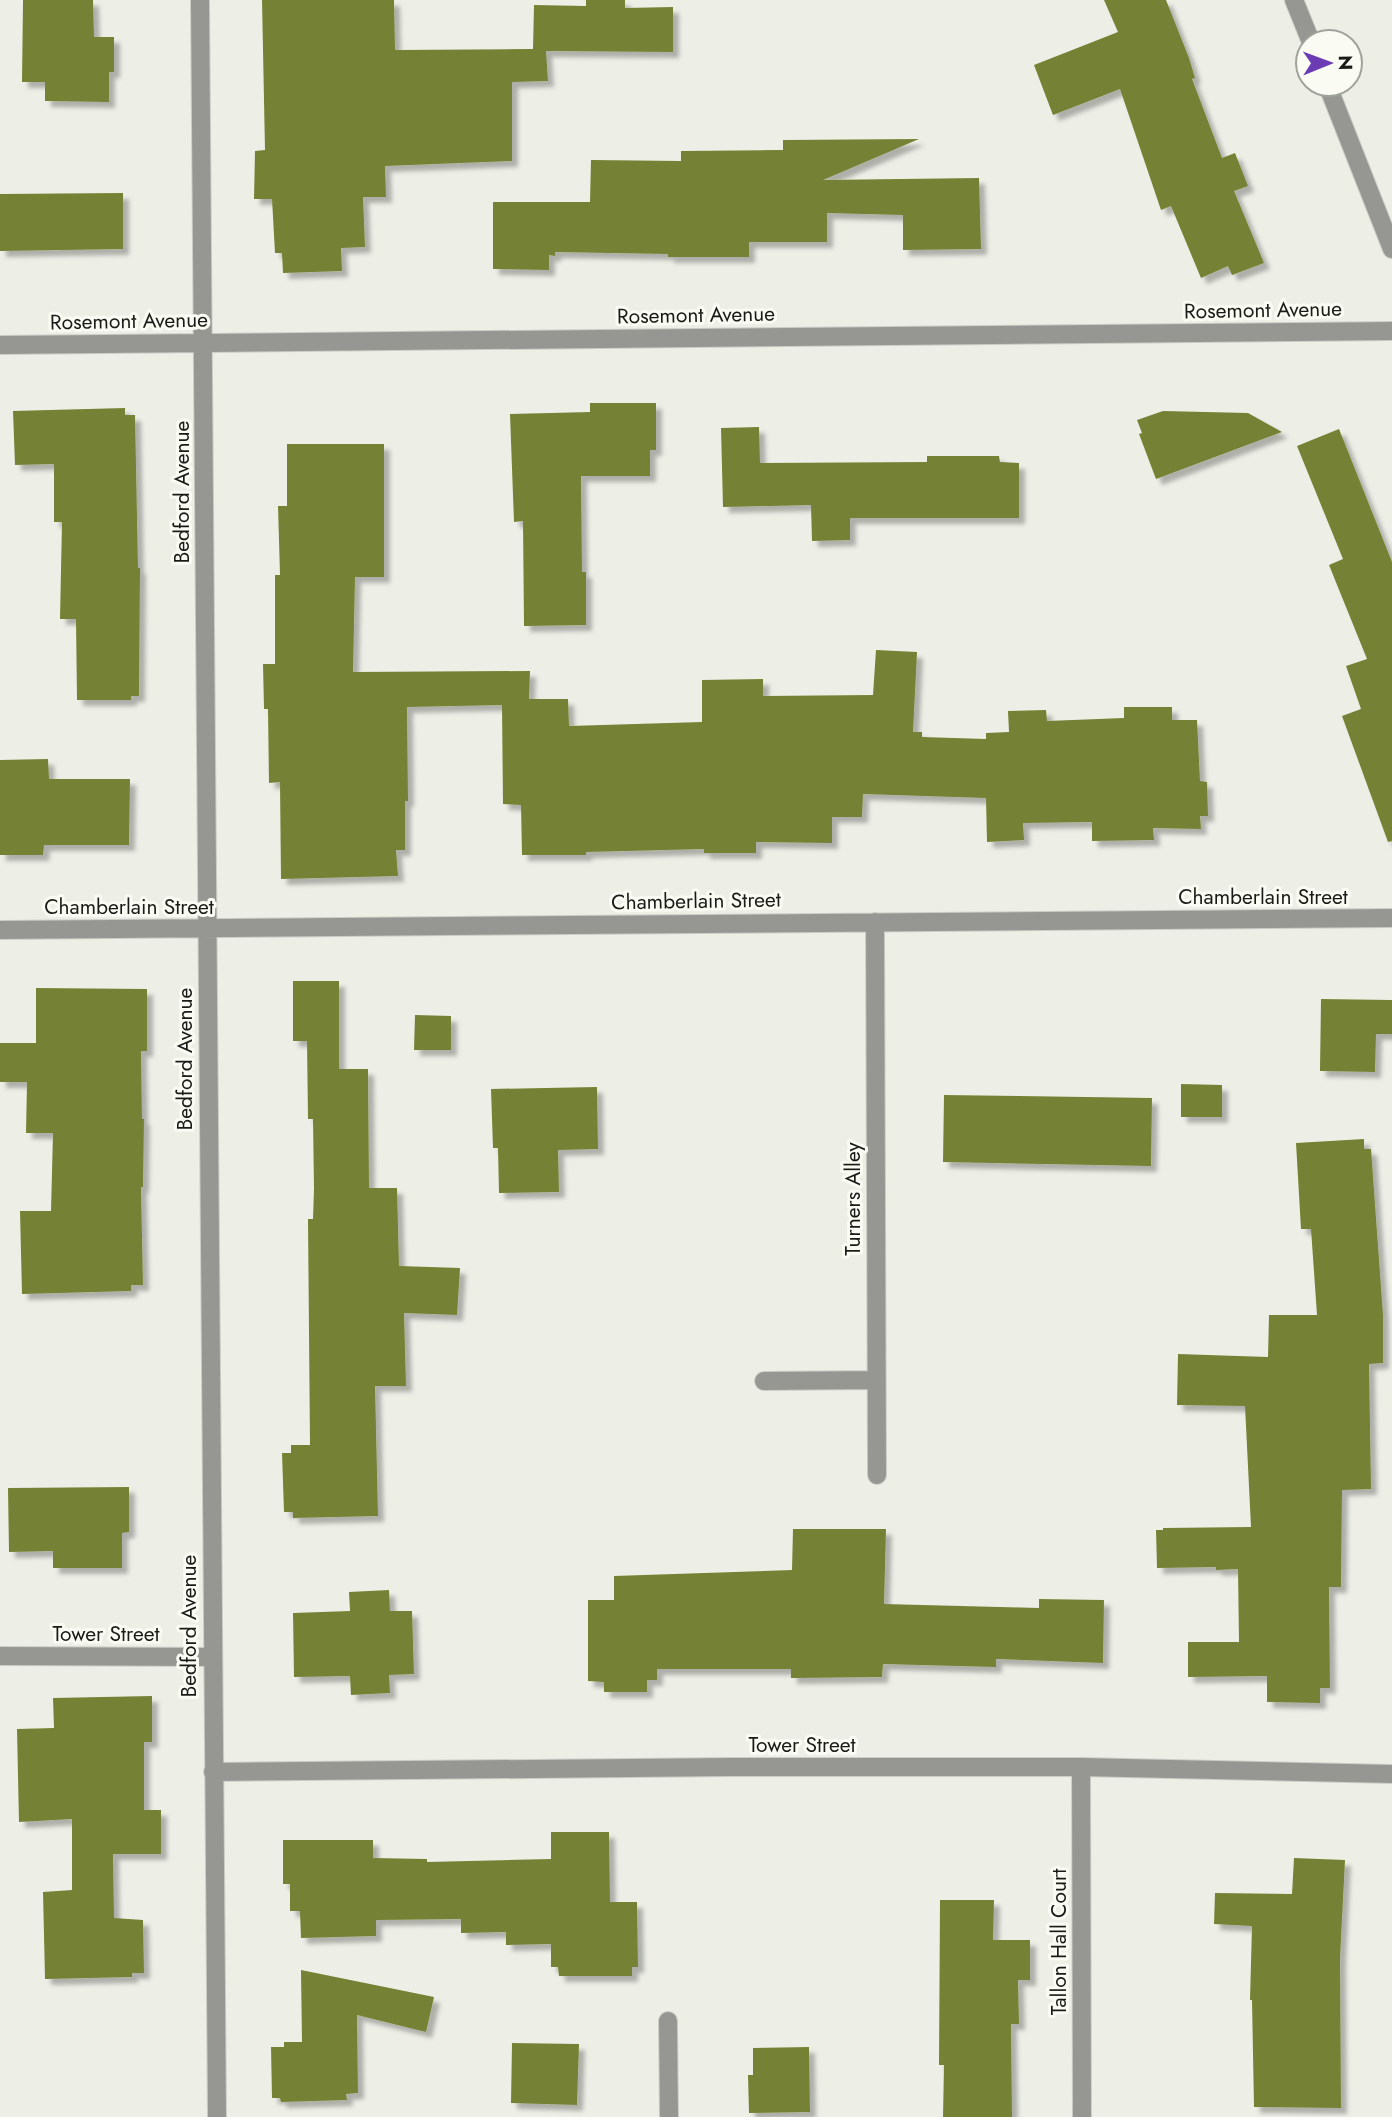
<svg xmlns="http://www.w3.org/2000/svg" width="1392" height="2117" viewBox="0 0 1392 2117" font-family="Jost,sans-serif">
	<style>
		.building { fill: #758234; filter: url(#shadow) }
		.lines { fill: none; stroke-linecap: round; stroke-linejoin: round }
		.street-casing { stroke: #cbcdc6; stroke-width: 20 }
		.street { stroke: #969793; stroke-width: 18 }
		.labels { text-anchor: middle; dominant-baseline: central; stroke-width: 6; stroke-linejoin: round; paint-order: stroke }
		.street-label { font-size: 21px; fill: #1a1b18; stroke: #fafcf4 }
	</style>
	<defs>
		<filter id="shadow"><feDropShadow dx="6" dy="6" stdDeviation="2" flood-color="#0004"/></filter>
	</defs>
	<rect width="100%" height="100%" fill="#edefe7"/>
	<path class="building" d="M 23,0 L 93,0 L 94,37 L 114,37 L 114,72 L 109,72 L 109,102 L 45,101 L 45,82 L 22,82 Z
		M 262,0 L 394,0 L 395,50 L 533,49 L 534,5 L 586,6 L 586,0 L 625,0 L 625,8 L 673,7 L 673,52 L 546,51 L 548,81 L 512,82 L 512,161 L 385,166 L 386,197 L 363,197 L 365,247 L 341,248 L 342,271 L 283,273 L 282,253 L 275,253 L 272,199 L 254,199 L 255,151 L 265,150 Z
		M 1104,0 L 1166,0 L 1189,58 L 1195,78 L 1192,79 L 1222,158 L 1235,153 L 1248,186 L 1234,191 L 1264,263 L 1232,275 L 1228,266 L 1201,278 L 1171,206 L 1161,210 L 1120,89 L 1053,115 L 1034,65 L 1118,32 Z
		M 919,139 L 823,180 L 979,178 L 981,249 L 903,250 L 903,215 L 827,213 L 827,242 L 749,242 L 749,257 L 668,257 L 668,254 L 555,252 L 555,256 L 549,255 L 549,270 L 493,269 L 493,202 L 590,202 L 591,160 L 681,161 L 681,151 L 783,150 L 783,140 Z
		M 123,193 L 123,249 L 0,251 L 0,194 Z
		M 590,403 L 656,403 L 656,450 L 650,450 L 650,476 L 581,476 L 582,572 L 586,572 L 586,625 L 524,626 L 523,521 L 514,522 L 510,414 L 590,412 Z
		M 125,408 L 125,415 L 135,415 L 138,568 L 140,568 L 139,696 L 131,696 L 131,700 L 77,700 L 76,619 L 60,619 L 62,522 L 54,522 L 54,464 L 15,465 L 13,411 Z
		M 1163,411 L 1248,413 L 1282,432 L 1156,479 L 1139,434 L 1142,433 L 1137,420 Z
		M 759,427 L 760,463 L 927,462 L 927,456 L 999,456 L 1000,462 L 1019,463 L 1019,518 L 850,518 L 850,540 L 812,541 L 811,505 L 723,507 L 721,428 Z
		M 1339,429 L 1392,562 L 1392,841 L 1388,842 L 1342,716 L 1361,709 L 1346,666 L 1367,659 L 1329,565 L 1343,559 L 1297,446 Z
		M 287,444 L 384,444 L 384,577 L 355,577 L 353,672 L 530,671 L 529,699 L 568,699 L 569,726 L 702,722 L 702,680 L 763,679 L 763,696 L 873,695 L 876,650 L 917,652 L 913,732 L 922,732 L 922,737 L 986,739 L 986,733 L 1009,732 L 1008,711 L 1046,710 L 1047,721 L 1124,718 L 1124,707 L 1172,707 L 1172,720 L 1197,720 L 1200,781 L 1207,782 L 1208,816 L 1200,816 L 1201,829 L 1153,828 L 1154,840 L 1092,841 L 1092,822 L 1023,823 L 1024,840 L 987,842 L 986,798 L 863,794 L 862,817 L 832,817 L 832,843 L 756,842 L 756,853 L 704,853 L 704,849 L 586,852 L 586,855 L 522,855 L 521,805 L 503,804 L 502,705 L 407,707 L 408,801 L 405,801 L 405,850 L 396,850 L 398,876 L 281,879 L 280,782 L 269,783 L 268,709 L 264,709 L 263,664 L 275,664 L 275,575 L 280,575 L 278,506 L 287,506 Z
		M 48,759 L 49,779 L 130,779 L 129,845 L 44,845 L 43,855 L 0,855 L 0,760 Z
		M 293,981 L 339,981 L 339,1069 L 368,1069 L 369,1188 L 397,1188 L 399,1266 L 460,1268 L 457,1315 L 404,1313 L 406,1386 L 375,1386 L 378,1516 L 293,1518 L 293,1512 L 284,1512 L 282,1453 L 291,1453 L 291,1445 L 310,1445 L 308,1219 L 313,1219 L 314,1189 L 313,1119 L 308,1119 L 307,1041 L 293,1041 Z
		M 36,988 L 147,989 L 147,1051 L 141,1051 L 142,1119 L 144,1119 L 143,1187 L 141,1187 L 143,1285 L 131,1285 L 131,1291 L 22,1294 L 20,1211 L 51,1211 L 53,1133 L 26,1133 L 27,1082 L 0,1082 L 0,1043 L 36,1043 Z
		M 1321,999 L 1392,1000 L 1392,1034 L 1376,1034 L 1375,1072 L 1320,1071 Z
		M 415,1015 L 451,1016 L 451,1050 L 414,1050 Z
		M 1181,1084 L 1222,1085 L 1222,1117 L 1181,1117 Z
		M 597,1087 L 598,1149 L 558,1150 L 559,1192 L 499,1193 L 498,1148 L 493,1148 L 491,1089 Z
		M 944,1095 L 1152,1098 L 1151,1166 L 943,1162 Z
		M 1364,1139 L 1364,1149 L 1371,1149 L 1383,1315 L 1383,1363 L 1369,1364 L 1371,1489 L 1342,1490 L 1341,1587 L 1329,1587 L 1330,1688 L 1320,1688 L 1320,1703 L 1267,1702 L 1267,1676 L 1188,1677 L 1188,1642 L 1239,1642 L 1238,1569 L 1216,1570 L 1216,1567 L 1157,1568 L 1156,1530 L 1163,1530 L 1163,1528 L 1251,1527 L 1245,1406 L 1177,1405 L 1178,1354 L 1268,1357 L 1269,1315 L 1317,1315 L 1311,1229 L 1301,1229 L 1296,1143 Z
		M 129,1487 L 129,1532 L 122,1533 L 122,1568 L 53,1568 L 53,1551 L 9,1552 L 8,1488 Z
		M 793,1529 L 886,1529 L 884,1604 L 1039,1608 L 1039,1599 L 1104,1600 L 1103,1663 L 996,1659 L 996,1667 L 883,1664 L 882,1677 L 791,1678 L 791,1669 L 657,1669 L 657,1680 L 647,1680 L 647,1692 L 604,1692 L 604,1682 L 588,1681 L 588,1600 L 614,1600 L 614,1576 L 792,1570 Z
		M 389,1590 L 390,1611 L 412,1611 L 414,1674 L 389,1675 L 390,1693 L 351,1695 L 350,1676 L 294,1677 L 293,1613 L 350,1611 L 349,1592 Z
		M 152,1696 L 152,1742 L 144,1742 L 144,1810 L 161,1810 L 161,1854 L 113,1854 L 114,1918 L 143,1920 L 144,1973 L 132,1973 L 132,1977 L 45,1979 L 43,1892 L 72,1890 L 72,1819 L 19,1822 L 17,1729 L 54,1728 L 53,1698 Z
		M 551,1832 L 609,1832 L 610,1902 L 637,1902 L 638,1967 L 632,1967 L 632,1976 L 559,1976 L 558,1967 L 551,1967 L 551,1944 L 506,1945 L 506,1932 L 461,1933 L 461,1919 L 376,1920 L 376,1936 L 301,1938 L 300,1911 L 290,1911 L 290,1884 L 283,1884 L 283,1840 L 373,1840 L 373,1858 L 427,1859 L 427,1862 L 551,1859 Z
		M 1294,1858 L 1345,1860 L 1340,1958 L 1341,2108 L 1254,2107 L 1252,2000 L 1250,2000 L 1252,1926 L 1214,1924 L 1215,1893 L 1292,1894 Z
		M 940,1900 L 994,1900 L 993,1940 L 1030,1940 L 1030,1980 L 1018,1980 L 1019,2024 L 1011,2024 L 1012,2117 L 943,2117 L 944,2065 L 939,2065 Z
		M 301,1970 L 434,1997 L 426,2032 L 357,2015 L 358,2093 L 346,2094 L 347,2100 L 281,2102 L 280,2098 L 272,2098 L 271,2047 L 284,2047 L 284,2042 L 302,2042 Z
		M 512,2043 L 579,2044 L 577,2105 L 511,2103 Z
		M 809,2047 L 810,2112 L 749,2113 L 748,2075 L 753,2075 L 753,2048 Z"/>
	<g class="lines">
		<defs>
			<path id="street" d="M 200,0 L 217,2117
				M 1294,0 L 1311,42
				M 1327,84 L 1392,249
				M 0,345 L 1392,331
				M 875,922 L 877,1475
				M 0,930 L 1392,918
				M 764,1381 L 876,1380
				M 0,1656 L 212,1657
				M 1081,1767 L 1082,2117
				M 213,1772 L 729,1767 L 1081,1767 L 1392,1774
				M 668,2021 L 669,2117"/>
		</defs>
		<use href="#street" class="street-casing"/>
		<use href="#street" class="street"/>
	</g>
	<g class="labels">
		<g class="street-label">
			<text transform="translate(1263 310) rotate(-1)">Rosemont Avenue</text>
			<text transform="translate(696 315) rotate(-1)">Rosemont Avenue</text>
			<text transform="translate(129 321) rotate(-1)">Rosemont Avenue</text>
			<text transform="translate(182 492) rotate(-90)">Bedford Avenue</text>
			<text x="1263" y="897">Chamberlain Street</text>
			<text transform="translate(696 901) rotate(-1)">Chamberlain Street</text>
			<text x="129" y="907">Chamberlain Street</text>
			<text transform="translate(185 1059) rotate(-90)">Bedford Avenue</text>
			<text transform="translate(853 1199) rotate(-90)">Turners Alley</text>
			<text transform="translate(189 1626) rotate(-90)">Bedford Avenue</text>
			<text x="106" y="1634">Tower Street</text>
			<text x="802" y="1745">Tower Street</text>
			<text transform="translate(1059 1942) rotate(-90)">Tallon Hall Court</text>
		</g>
	</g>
	<g transform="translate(1329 63) rotate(89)"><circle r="33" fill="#fafcf4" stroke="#a0a29c" stroke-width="2"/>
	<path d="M0-5L12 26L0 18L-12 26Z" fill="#6c3cb4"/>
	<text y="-10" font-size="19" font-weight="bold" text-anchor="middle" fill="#1a1b18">N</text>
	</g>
</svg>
